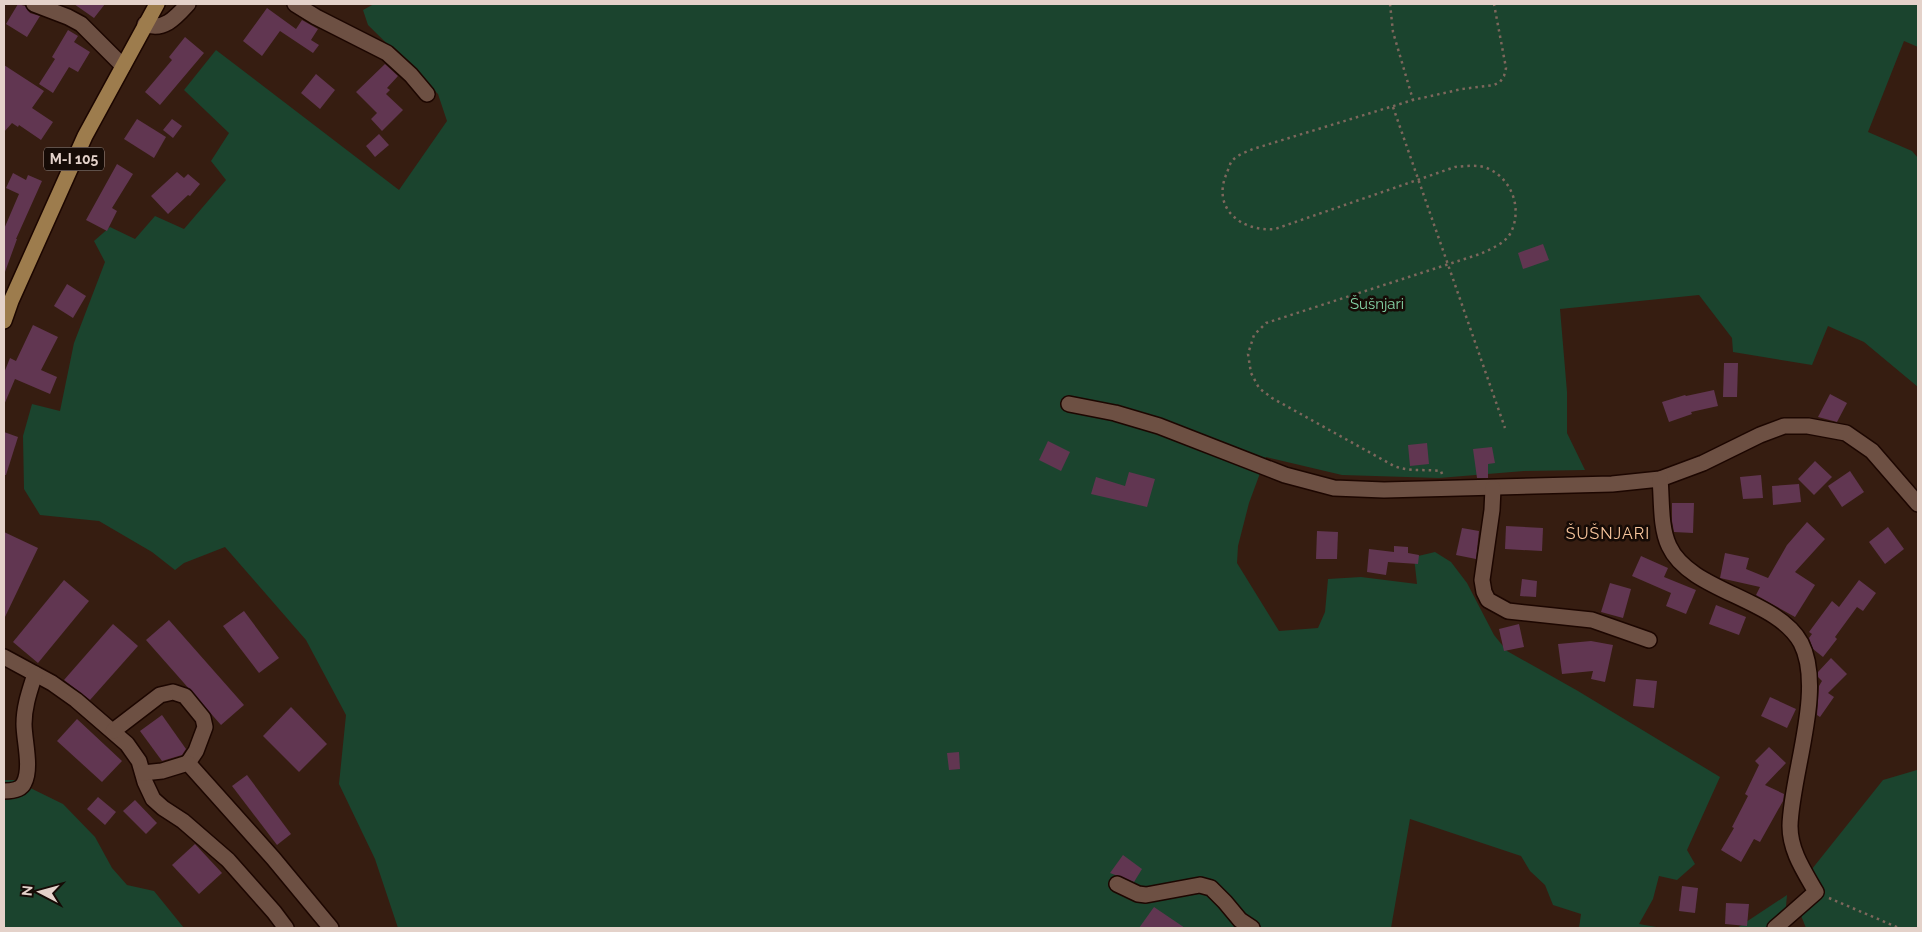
<svg xmlns="http://www.w3.org/2000/svg" width="1922" height="932" font-family="Raleway,sans-serif">
<rect width="100%" height="100%" fill="#361d11"/>
<g fill="#1b442e">
<polygon points="374,4 1918,4 1918,47 1904,41 1868,132 1912,151 1918,158 1918,387 1864,342 1828,326 1812,365 1733,352 1732,338 1699,295 1560,309 1567,392 1567,433 1585,470 1524,471 1439,478 1342,475 1266,457 1249,503 1238,546 1237,563 1279,631 1318,628 1325,612 1328,579 1361,577 1417,584 1414,557 1435,552 1451,562 1467,583 1494,635 1507,651 1578,691 1720,777 1687,850 1695,864 1677,880 1659,876 1653,899 1639,924 1662,928 1579,928 1581,914 1553,905 1545,885 1530,871 1521,856 1410,819 1391,928 398,928 375,859 339,784 346,715 306,640 225,547 184,563 175,570 152,552 99,521 40,515 24,489 23,436 32,404 60,411 74,343 105,262 94,241 110,227 135,239 155,216 184,229 226,180 211,161 229,133 184,90 216,50 399,190 447,121 438,94 368,25 363,10"/>
<polygon points="1917,770 1918,928 1806,928 1800,913 1810,883 1812,869 1883,780"/>
<polygon points="4,780 14,780 63,804 95,837 112,868 127,885 154,891 184,928 4,928"/>
<polygon points="1787,895 1785,917 1775,928 1737,928"/>
</g>
<g fill="#613651">
<polygon points="18,4 25,6 30,13 40,16 27,37 6,24"/>
<polygon points="74,4 105,4 94,18"/>
<polygon points="267,8 296,29 302,20 318,29 311,40 319,45 313,53 280,31 262,56 243,41"/>
<polygon points="68,30 78,36 74,42 90,52 78,72 69,67 53,93 39,84 55,59 52,57"/>
<polygon points="185,37 204,53 160,105 145,92 172,60 169,57"/>
<polygon points="385,64 398,76 387,88 390,90 386,94 403,110 382,131 371,119 377,113 356,92"/>
<polygon points="4,65 44,91 32,108 53,122 41,140 19,125 18,127 12,123 4,132"/>
<polygon points="316,74 335,90 320,109 301,93"/>
<polygon points="137,119 166,137 154,158 124,139"/>
<polygon points="172,119 182,126 173,138 163,130"/>
<polygon points="379,134 389,145 375,157 366,146"/>
<polygon points="117,164 133,174 112,208 117,211 107,231 86,220"/>
<polygon points="177,172 184,178 188,174 200,184 190,196 188,195 168,214 151,196"/>
<polygon points="13,173 26,180 28,175 42,181 16,239 17,239 5,272 4,229 19,194 6,188"/>
<polygon points="1543,244 1549,260 1523,269 1518,253"/>
<polygon points="67,284 86,296 73,318 54,306"/>
<polygon points="33,325 58,337 41,370 57,377 50,394 15,379 4,405 4,373 10,358 16,361"/>
<polygon points="1724,363 1738,363 1737,397 1723,397"/>
<polygon points="1714,390 1718,406 1691,412 1692,414 1669,422 1662,402 1685,395 1686,396"/>
<polygon points="1830,394 1847,403 1837,422 1818,417"/>
<polygon points="4,432 18,437 6,475 4,475"/>
<polygon points="1048,441 1070,452 1061,471 1039,460"/>
<polygon points="1427,443 1429,464 1410,466 1408,445"/>
<polygon points="1492,447 1495,463 1488,464 1488,478 1477,478 1473,449"/>
<polygon points="1815,461 1832,477 1814,495 1798,479"/>
<polygon points="1850,471 1864,492 1842,507 1828,486"/>
<polygon points="1129,472 1155,479 1147,507 1091,494 1096,477 1125,486"/>
<polygon points="1761,475 1763,498 1743,499 1740,477"/>
<polygon points="1799,484 1801,502 1773,505 1772,486"/>
<polygon points="1672,503 1694,503 1693,533 1674,532 1672,521"/>
<polygon points="1807,522 1825,539 1795,572 1815,585 1795,617 1756,595 1760,587 1720,578 1725,553 1749,558 1746,569 1768,578 1787,545"/>
<polygon points="1506,526 1543,528 1542,551 1505,549"/>
<polygon points="1888,527 1904,549 1885,564 1869,542"/>
<polygon points="1462,528 1479,531 1476,559 1456,555"/>
<polygon points="1317,531 1338,532 1337,559 1316,559"/>
<polygon points="4,532 38,548 4,619"/>
<polygon points="1394,546 1408,547 1408,553 1419,555 1418,564 1388,562 1386,575 1367,572 1369,549 1394,552"/>
<polygon points="1641,556 1668,568 1664,577 1696,590 1686,614 1666,606 1671,593 1632,576"/>
<polygon points="1522,579 1537,581 1536,597 1520,596"/>
<polygon points="64,580 89,601 38,663 13,642"/>
<polygon points="1859,580 1876,593 1863,611 1857,607 1835,637 1837,639 1823,657 1813,649 1809,638 1812,634 1809,632 1832,601 1839,607"/>
<polygon points="1610,583 1631,589 1623,618 1601,612"/>
<polygon points="1716,605 1746,617 1739,635 1709,624"/>
<polygon points="244,611 279,658 259,673 223,626"/>
<polygon points="169,620 244,705 221,725 146,640"/>
<polygon points="113,624 138,646 90,700 64,680"/>
<polygon points="1519,624 1524,647 1504,651 1499,629"/>
<polygon points="1591,641 1613,645 1605,682 1591,679 1593,671 1562,674 1558,644"/>
<polygon points="1831,658 1847,674 1828,693 1834,697 1820,717 1817,715 1819,686 1822,681 1818,677 1818,672"/>
<polygon points="1636,679 1657,681 1654,708 1633,706"/>
<polygon points="1770,697 1796,709 1787,728 1761,716"/>
<polygon points="291,707 327,744 299,772 263,736"/>
<polygon points="162,715 186,749 182,755 162,761 140,731"/>
<polygon points="77,719 122,761 102,782 57,741"/>
<polygon points="1769,747 1786,763 1765,785 1784,794 1783,801 1760,842 1754,839 1741,862 1721,850 1734,828 1732,827 1748,796 1745,794 1759,765 1755,761"/>
<polygon points="959,752 960,769 949,770 947,753"/>
<polygon points="247,775 291,834 277,845 232,786"/>
<polygon points="98,797 116,812 105,825 87,809"/>
<polygon points="135,800 157,823 146,834 123,811"/>
<polygon points="195,844 222,873 199,894 172,865"/>
<polygon points="1123,855 1142,869 1134,882 1110,873"/>
<polygon points="1682,886 1698,888 1695,913 1679,911"/>
<polygon points="1726,903 1749,904 1747,926 1725,924"/>
<polygon points="1154,907 1185,928 1139,928"/>
</g>
<g fill="none" stroke-linecap="round" stroke-linejoin="round">
<g stroke="#1c0600" stroke-width="18">
<g id="minor">
<polyline points="34,4 68,17 81,24 123,66"/>
<polyline points="295,4 316,17 387,53 411,75 427,94"/>
<path d="M145 24C164 32 177 16 188 4"/>
<polyline points="1069,404 1115,413 1159,426 1285,475 1334,488 1384,490 1612,484 1660,479 1703,463 1760,435 1784,426 1808,426 1846,433 1872,451 1918,504"/>
<path d="M1660 479C1662 500 1660 527 1669 546 1690 592 1777 598 1801 643 1825 689 1791 775 1790 826 1790 851 1804 871 1816 892L1775 928"/>
<polyline points="1493,488 1492,510 1482,580 1484,592 1488,600 1508,611 1592,620 1649,640"/>
<polyline points="4,657 52,683 76,700 127,744 139,761 145,782 153,799 163,808 183,821 228,860 274,912 286,928"/>
<polyline points="113,731 160,695 173,692 185,696 203,718 205,727 196,751 188,763"/>
<polyline points="143,773 162,771 188,763 273,858 331,928"/>
<path d="M4 791C11 791 21 790 24 783 32 768 24 740 24 724 24 706 30 690 35 674"/>
<polyline points="1117,884 1138,894 1146,895 1200,885 1211,888 1225,902 1240,920 1252,928"/>
</g>
</g>
<g stroke="#1c0600" stroke-width="18">
<polyline id="major" points="4,321 11,301 85,136 157,4"/>
</g>
<g stroke="#7d675c" stroke-width="2.5" stroke-dasharray="2.5 4" stroke-linecap="butt">
<polyline points="1390,4 1393,32 1413,100"/>
<polyline points="1393,107 1505,428"/>
<path d="M1442 474 1441 471C1425 469 1409 472 1394 466L1272 398 1259 388 1251 373 1248 354 1254 335 1266 323 1480 254C1491 249 1506 243 1511 232 1522 210 1513 180 1489 169 1479 164 1466 166 1455 167L1275 229C1243 232 1212 210 1226 175 1228 171 1229 165 1232 161 1237 155 1246 152 1253 149L1413 100 1462 89 1494 85 1500 82 1504 76 1506 68 1494 4"/>
<polyline points="1829,898 1899,928"/>
</g>
<use href="#minor" stroke="#6d5043" stroke-width="15"/>
<use href="#major" stroke="#9d7c4d" stroke-width="15"/>
</g>
<g text-anchor="middle" dominant-baseline="central" stroke-width="5" stroke-linejoin="round" paint-order="stroke">
<rect fill="#160b06" stroke="#a6968f" stroke-width="1" x="44" y="147.5" width="60" height="23" rx="4"/>
<g font-size="14" font-weight="bold" fill="#e4d2ca">
<text x="74" y="159">M-I 105</text>
</g>
<g font-size="15" fill="#85d4a7" stroke="#160b06">
<text x="1377" y="304">Šušnjari</text>
</g>
<g font-size="16" letter-spacing="1" fill="#fac79e" stroke="#160b06">
<text x="1608" y="533">ŠUŠNJARI</text>
</g>
</g>
<rect width="1922" height="932" fill="none" stroke="#e4d2ca" stroke-width="10"/>
<g transform="translate(40 892) rotate(276)" stroke="#160b06" stroke-width="4" paint-order="stroke">
<path d="M0-4L9 19L0 12L-9 19Z" fill="#e4d2ca"/>
<text y="-8" font-size="14" font-weight="bold" text-anchor="middle" fill="#e4d2ca">N</text>
</g>
</svg>
